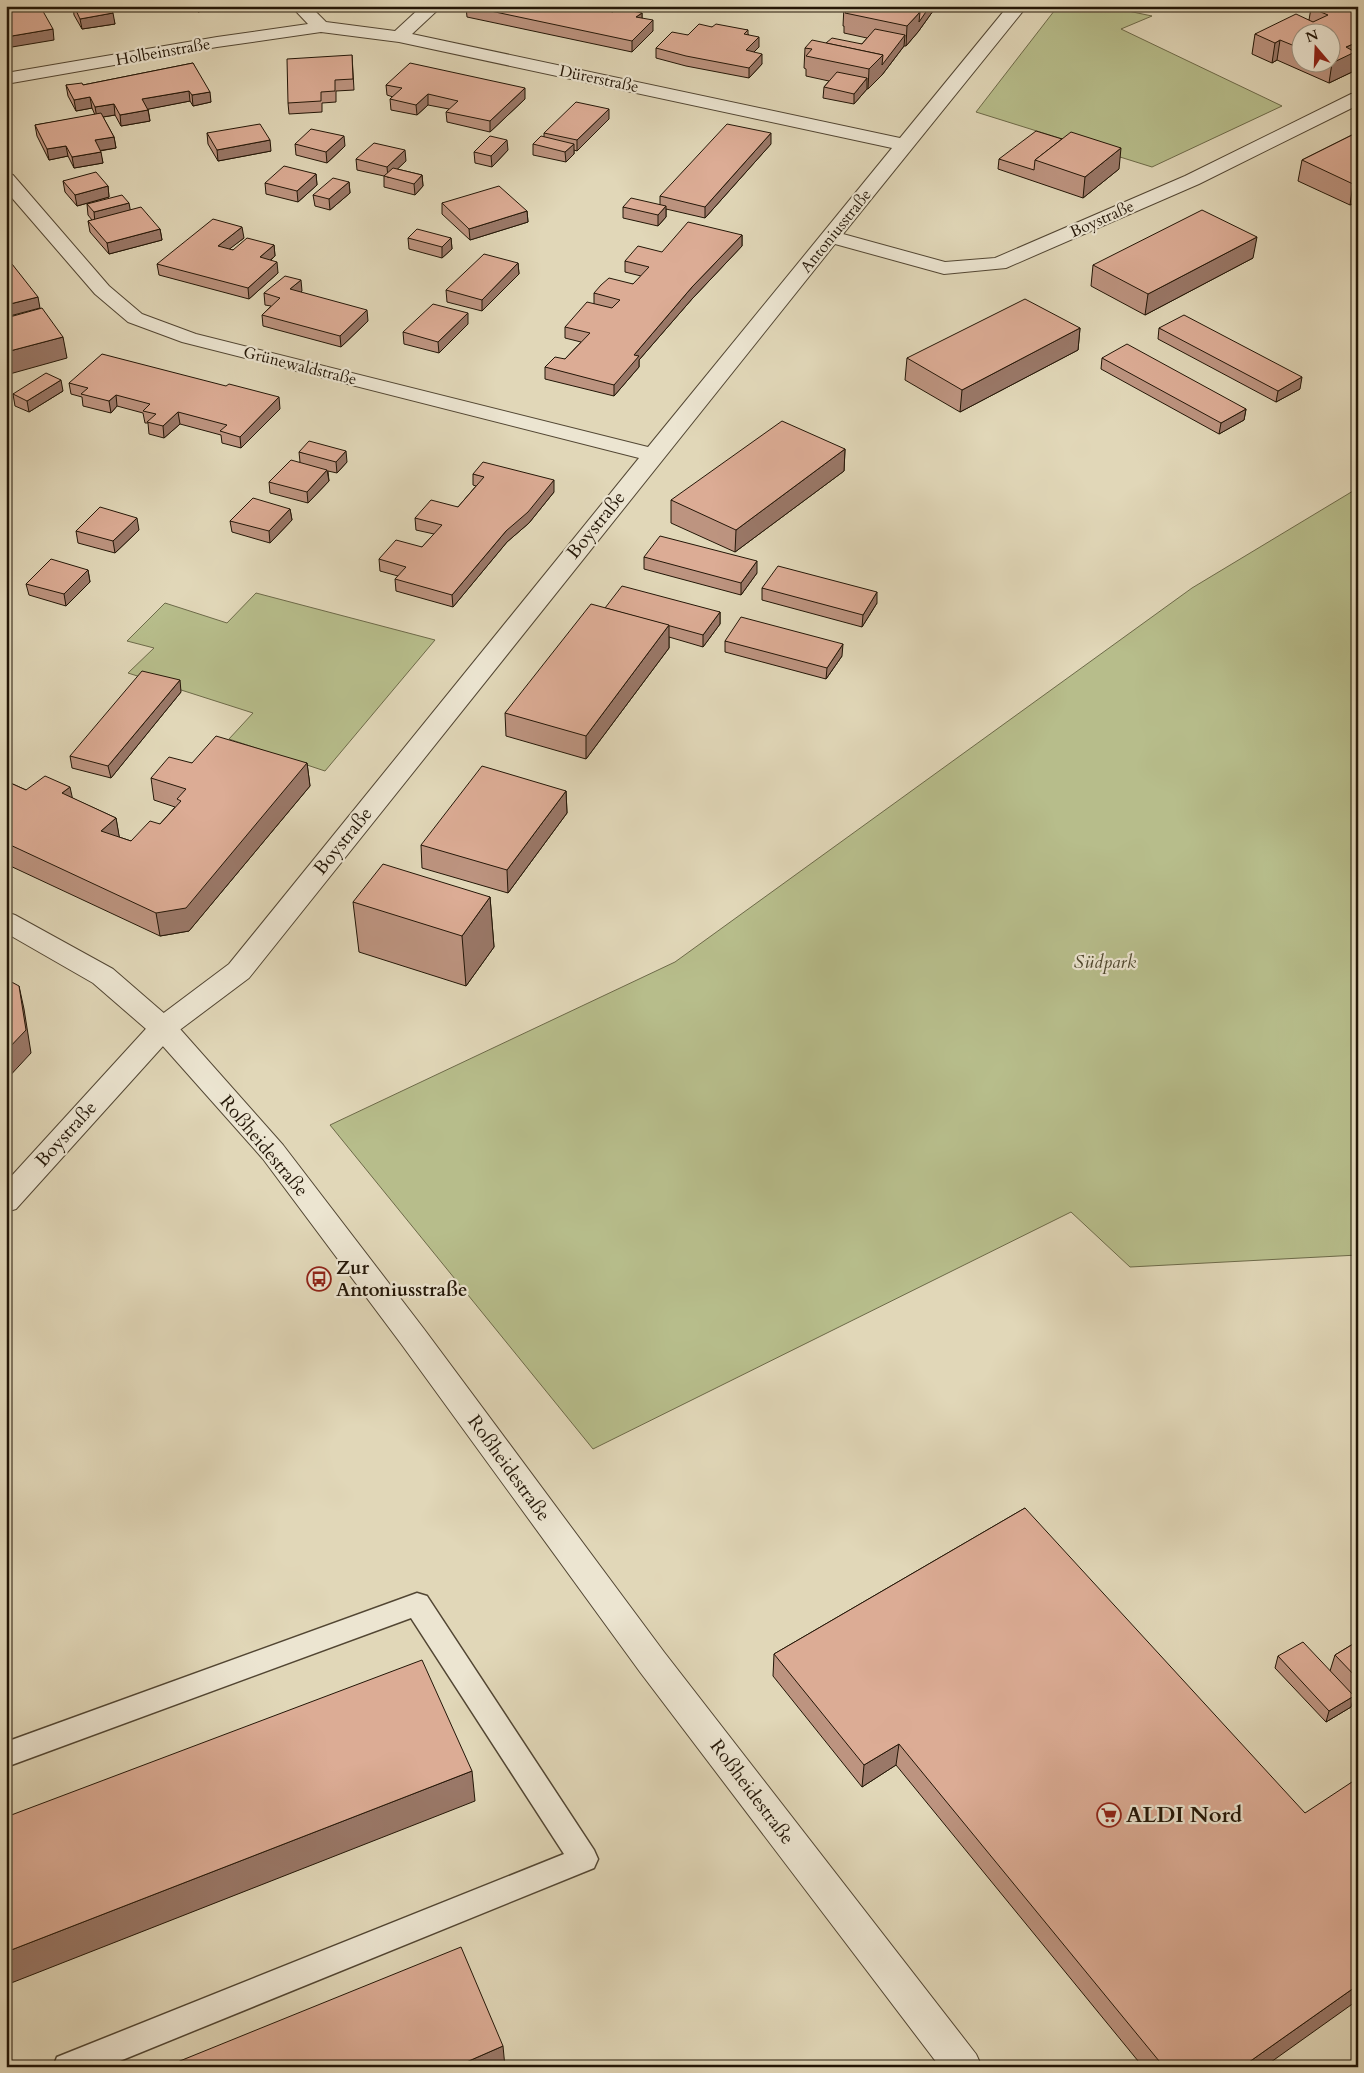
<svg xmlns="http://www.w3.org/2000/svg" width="1364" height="2073" font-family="Cardo,serif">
<rect width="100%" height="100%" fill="#e1d7b8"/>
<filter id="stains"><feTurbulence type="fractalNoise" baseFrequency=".004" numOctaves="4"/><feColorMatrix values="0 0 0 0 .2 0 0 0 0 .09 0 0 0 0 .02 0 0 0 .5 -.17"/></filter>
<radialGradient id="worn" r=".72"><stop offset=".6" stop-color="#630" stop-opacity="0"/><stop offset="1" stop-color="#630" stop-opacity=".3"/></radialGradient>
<g fill="#b7bd8b" stroke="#6d6a49">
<polygon points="1058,6 1104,6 1152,16 1121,29 1282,106 1152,167 976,112"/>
<polygon points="1358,488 1358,1255 1130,1267 1071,1212 593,1449 330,1125 675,962 1192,588"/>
<polygon points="256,593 435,640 325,771 229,739 253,713 128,673 154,648 127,641 165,603 227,623"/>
</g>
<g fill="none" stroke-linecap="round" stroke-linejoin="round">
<g stroke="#524633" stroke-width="3">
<polygon id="service" points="417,1593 427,1596 594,1850 598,1859 594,1868 105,2067 53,2067 57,2057 564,1854 411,1618 6,1767 6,1742"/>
</g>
<g stroke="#524633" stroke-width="2">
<polygon id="minor" points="291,6 310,6 326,22 395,31 422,6 442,6 412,34 900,138 1008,6 1027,6 843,234 945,262 995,258 1185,176 1351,94 1358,93 1358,105 1199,184 1006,268 944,274 835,244 249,978 173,1035 16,1209 6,1212 6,1182 153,1021 229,964 639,458 182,342 128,322 95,294 6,191 6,173 13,175 109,286 142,314 196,334 648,447 892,148 399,42 321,32 217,47 6,84 6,73 217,37 308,24"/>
</g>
<g stroke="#524633" stroke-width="2">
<polygon id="tertiary" points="6,912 15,915 113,969 173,1021 283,1145 424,1329 664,1652 976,2054 982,2067 940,2067 640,1672 402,1345 263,1159 153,1035 93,983 6,933"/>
</g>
<use href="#service" fill="#ece5d1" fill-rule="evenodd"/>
<use href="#minor" fill="#ece5d1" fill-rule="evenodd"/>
<use href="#tertiary" fill="#ece5d1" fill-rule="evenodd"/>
</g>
<g fill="#bd9480" stroke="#231607" fill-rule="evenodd">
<polygon points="73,6 110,6 115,24 82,29 74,15"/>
<polygon points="193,6 221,6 198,12"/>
<polygon points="844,6 934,6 933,11 918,32 906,46 904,46 882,75 868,89 867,89 854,104 823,98 824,87 829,81 806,76 806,69 804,68 805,48 862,44 867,38 844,33 844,26 843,26"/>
<path d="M1358 6V60L1353 63 1352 72 1329 83 1277 60 1272 63 1252 54 1255 34 1309 20 1311 8ZM1302 32 1332 62H1302Z"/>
<polygon points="466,7 592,8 613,12 642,13 642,18 653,31 632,52 467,17"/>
<polygon points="712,27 748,30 748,34 759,47 754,52 762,64 749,78 686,66 656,58 656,48 688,35"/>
<polygon points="352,55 354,90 336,91 336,102 322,103 322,112 289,114 288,103"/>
<polygon points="193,63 211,102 193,106 190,101 148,109 150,121 121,126 115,115 103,117 114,137 116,148 100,151 103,163 74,168 68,156 49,160 37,136 35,125 95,115 92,108 76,111 68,96 66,85 83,85"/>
<polygon points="386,85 525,99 490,132 447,122 446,112 449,109 428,105 417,115 391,110 390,99 393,97 387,95"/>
<polygon points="609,119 577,151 574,150 574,154 566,162 533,155 533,144 544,137 544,133"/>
<polygon points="1358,132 1358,201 1350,205 1298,181 1302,160"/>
<polygon points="207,133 271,151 218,161 208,144"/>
<polygon points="1062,139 1119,169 1083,198 998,169 999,159"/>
<polygon points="295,144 345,146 327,163 296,155"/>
<polygon points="771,144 705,218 666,209 666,217 658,226 623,218 623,207 660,205 660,196"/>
<polygon points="508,150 492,167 475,163 474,152"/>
<polygon points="356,159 406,161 397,169 422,175 423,186 415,195 384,187 384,176 357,170"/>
<polygon points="316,174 317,185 298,202 266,194 265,183"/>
<polygon points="63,181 108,186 109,197 77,206 65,192"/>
<polygon points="349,182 350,193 330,210 315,206 313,195"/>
<polygon points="442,203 527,211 528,222 470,240 442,214"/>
<polygon points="87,204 130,210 160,229 162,240 109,254 90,232 88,221 92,220 88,215"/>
<polygon points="742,235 742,246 692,299 639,360 639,367 614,396 545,379 545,367 565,359 581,342 565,338 565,327 594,304 594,293 633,284 641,276 625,272 625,261"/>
<polygon points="244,238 229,249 233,250 274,245 275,256 271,260 278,273 249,299 159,275 157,264"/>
<polygon points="408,238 451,238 452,249 442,258 409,249"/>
<polygon points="1253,258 1145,315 1091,286 1093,265"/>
<polygon points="518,263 519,274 482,311 447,302 446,290"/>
<polygon points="302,291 300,292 368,321 341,347 263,326 262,315 271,306 265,305 264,293"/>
<polygon points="468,324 439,353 404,344 403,332"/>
<polygon points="1080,328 1078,350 960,412 905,380 907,358"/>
<polygon points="1159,328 1300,389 1276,402 1158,339"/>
<polygon points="1102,358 1246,409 1244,420 1219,434 1101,369"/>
<polygon points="69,383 280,409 241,448 222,443 221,435 180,424 164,438 149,434 148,423 145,423 143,413 117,406 111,413 83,406 82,397 71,394"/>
<polygon points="63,391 29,412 15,406 13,394"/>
<polygon points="845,449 844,471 735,552 671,523 671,500"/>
<polygon points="299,452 347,462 337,473 328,471 329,481 308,503 270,493 269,482 300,462"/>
<polygon points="473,474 554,492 529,523 507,542 453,607 396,591 395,579 398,576 380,571 379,559 422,547 434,534 416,530 415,518 458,507 476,486 473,485"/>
<polygon points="290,509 292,520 270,543 232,532 230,521"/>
<polygon points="139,530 115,553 78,543 76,531"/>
<polygon points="644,557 757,573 741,595 644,569"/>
<polygon points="88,570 90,582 66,606 29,595 26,584"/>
<polygon points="762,588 877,603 862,627 762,600"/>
<polygon points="605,608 720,612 720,624 703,647 669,637 669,648 586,759 506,736 505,713"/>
<polygon points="725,641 842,656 826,679 725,652"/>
<polygon points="181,692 111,778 72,768 70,756"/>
<polygon points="192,763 307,763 310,786 189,931 160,936 6,864 6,781 26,790 72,798 116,818 119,837 131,841 160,824 175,807 154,800 151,778"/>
<polygon points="566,791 567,813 508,893 422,868 421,845"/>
<polygon points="490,897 494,947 466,986 359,952 353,902"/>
<polygon points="1025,1508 1264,2067 1143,2067 896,1765 862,1787 773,1676 774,1654"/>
<polygon points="1358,1641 1358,1708 1352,1702 1351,1707 1326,1722 1275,1668 1278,1656 1330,1671 1335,1655"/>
</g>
<g fill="#9a7868" stroke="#231607">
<polygon points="197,6 221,6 198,12"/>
<polygon points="930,6 934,6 933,11 918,32 906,46 907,26 920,12"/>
<polygon points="113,13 115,24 82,29 80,19"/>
<polygon points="642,13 642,23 636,17"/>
<polygon points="653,20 653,31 632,52 632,41"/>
<polygon points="53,29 54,40 6,48 6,37"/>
<polygon points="905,35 904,46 882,75 868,89 869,69 883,55"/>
<polygon points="759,37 759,47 745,61 746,50"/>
<polygon points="1280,40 1277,60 1272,63 1275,43"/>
<polygon points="1358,42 1358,60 1353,63 1352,72 1329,83 1332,63 1346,47"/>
<polygon points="762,54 762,64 749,78 749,68"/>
<polygon points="867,78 867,89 854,104 854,94"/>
<polygon points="525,88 525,99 490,132 490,121"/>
<polygon points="189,91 190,101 144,110 142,99"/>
<polygon points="210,92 211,102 193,106 192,95"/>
<polygon points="428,94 428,105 417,115 416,105"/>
<polygon points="90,97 92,108 76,111 74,100"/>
<polygon points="114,104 115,115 97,118 95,107"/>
<polygon points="609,109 609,119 577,151 577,140"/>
<polygon points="148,110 150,121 121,126 120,115"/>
<polygon points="771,133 771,144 705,218 705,207"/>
<polygon points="344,136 345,146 327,163 326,152"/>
<polygon points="114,137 116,148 97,151 95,140"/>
<polygon points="270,140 271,151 218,161 217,150"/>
<polygon points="507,140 508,150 492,167 491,156"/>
<polygon points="574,144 574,154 566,162 565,152"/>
<polygon points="66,146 68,156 49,160 47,149"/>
<polygon points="1121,148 1119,169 1083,198 1085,177"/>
<polygon points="405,150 406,161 388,178 387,167"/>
<polygon points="101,152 103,163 74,168 72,157"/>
<polygon points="316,174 317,185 298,202 297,191"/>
<polygon points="422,175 423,186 415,195 414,184"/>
<polygon points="349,182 350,193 330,210 329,199"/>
<polygon points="1358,182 1358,201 1350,205 1353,184"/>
<polygon points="108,186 109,197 77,206 75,195"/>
<polygon points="129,203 131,214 95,223 94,212"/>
<polygon points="666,206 666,217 658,226 658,215"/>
<polygon points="527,211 528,222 470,240 469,229"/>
<polygon points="242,227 244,238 219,257 218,246"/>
<polygon points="160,229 162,240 109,254 107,243"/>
<polygon points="742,235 742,246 692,299 639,360 639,367 614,396 614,385 634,355 692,287"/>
<polygon points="1257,237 1253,258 1145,315 1148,294"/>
<polygon points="451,238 452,249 442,258 442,247"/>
<polygon points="274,245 275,256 261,268 260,257"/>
<polygon points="277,262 278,273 249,299 248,288"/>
<polygon points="518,263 519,274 482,311 482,300"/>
<polygon points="301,280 302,291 291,301 290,289"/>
<polygon points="38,297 40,308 6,317 6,305"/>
<polygon points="367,310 368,321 341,347 340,336"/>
<polygon points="468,313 468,324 439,353 438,342"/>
<polygon points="1080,328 1078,350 960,412 962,390"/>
<polygon points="63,337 67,358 6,375 6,352"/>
<polygon points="1302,377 1300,389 1276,402 1278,391"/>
<polygon points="61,380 63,391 29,412 27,401"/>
<polygon points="116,395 117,406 111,413 109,401"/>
<polygon points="279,397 280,409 241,448 240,437"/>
<polygon points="1246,409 1244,420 1219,434 1221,423"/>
<polygon points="178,412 180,424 164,438 163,426"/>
<polygon points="845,449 844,471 735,552 736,530"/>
<polygon points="346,451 347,462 337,473 336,462"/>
<polygon points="327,470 329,481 308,503 307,492"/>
<polygon points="554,480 554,492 529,523 507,542 453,607 452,595 506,531"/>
<polygon points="290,509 292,520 270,543 269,531"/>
<polygon points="137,518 139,530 115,553 113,541"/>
<polygon points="757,561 757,573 741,595 741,583"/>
<polygon points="88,570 90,582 66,606 64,594"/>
<polygon points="877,592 877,603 862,627 863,615"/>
<polygon points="720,612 720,624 703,647 703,635"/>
<polygon points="669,625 669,648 586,759 586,736"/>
<polygon points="843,644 842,656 826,679 827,668"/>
<polygon points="180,680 181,692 111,778 108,766"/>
<polygon points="307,763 310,786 189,931 160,936 156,913"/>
<polygon points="70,787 75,810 62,793"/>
<polygon points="566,791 567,813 508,893 507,870"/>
<polygon points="116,818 120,841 101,831"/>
<polygon points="490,897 494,947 466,986 462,936"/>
<polygon points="19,986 24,1009 31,1053 6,1080 6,1051"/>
<polygon points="1354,1696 1351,1707 1326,1722 1329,1711"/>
<polygon points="899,1744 896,1765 862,1787 864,1765"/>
<polygon points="472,1771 475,1801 6,1985 6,1952"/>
<polygon points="1358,1985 1358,2000 1264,2067 1242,2067"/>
<polygon points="503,2046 505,2067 455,2067"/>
</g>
<g fill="#dcac95" stroke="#231607">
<polygon points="6,6 40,6 53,29 6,37"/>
<polygon points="74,6 110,6 113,13 80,19"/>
<polygon points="467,6 584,6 613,12 617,8 642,13 636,17 653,20 632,41"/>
<polygon points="847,6 890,6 920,12 907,26 845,13 851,7"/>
<polygon points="890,6 930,6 919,22 920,12"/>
<polygon points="1314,6 1358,6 1358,42 1346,47 1355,52 1332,63 1332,32 1302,32 1302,49 1280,40 1275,43 1255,34 1296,14 1313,22 1328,15 1311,8"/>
<polygon points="699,24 712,27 716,24 748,30 744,34 759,37 746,50 762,54 749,68 686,56 656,48 672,32 688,35"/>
<polygon points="875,29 905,35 882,65 883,55 826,43 832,38 862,44"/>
<polygon points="812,40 883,55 869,69 806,56 812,49 805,48"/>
<polygon points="352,55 353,79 335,80 335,91 321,92 321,101 288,103 287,59"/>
<polygon points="193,63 210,92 192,95 189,91 142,99 148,110 120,115 114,104 95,107 90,97 74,100 66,85 82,83 83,85"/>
<polygon points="410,63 525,88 490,121 446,112 458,101 428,94 416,105 390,99 402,88 386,85"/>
<polygon points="837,72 867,78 854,94 824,87"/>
<polygon points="576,102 609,109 577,140 544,133"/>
<polygon points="101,113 114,137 95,140 101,152 72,157 66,146 47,149 35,125"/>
<polygon points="260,124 270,140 217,150 207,133"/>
<polygon points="727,124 771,133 705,207 660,196"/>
<polygon points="311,129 344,136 326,152 295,144"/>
<polygon points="1036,131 1062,139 1035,160 1034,170 999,159"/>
<polygon points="1071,132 1121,148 1085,177 1035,160"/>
<polygon points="1358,132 1358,182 1353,184 1302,160"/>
<polygon points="490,136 507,140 491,156 474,152"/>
<polygon points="541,136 574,144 565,152 533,144"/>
<polygon points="374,143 405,150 387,167 356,159"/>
<polygon points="284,166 316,174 297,191 265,183"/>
<polygon points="393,168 422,175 414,184 384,176"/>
<polygon points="96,172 108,186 75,195 63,181"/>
<polygon points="333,178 349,182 329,199 313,195"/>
<polygon points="499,186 527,211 469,229 442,203"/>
<polygon points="122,195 129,203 94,212 87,204"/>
<polygon points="631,198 666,206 658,215 623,207"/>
<polygon points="141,207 160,229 107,243 88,221"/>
<polygon points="1202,210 1257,237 1148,294 1093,265"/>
<polygon points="213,219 242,227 218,246 233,250 247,238 274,245 260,257 277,262 248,288 157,264"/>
<polygon points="688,222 742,235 692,287 634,355 639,356 614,385 545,367 555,357 565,359 590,333 565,327 587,302 612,308 620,300 594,293 601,285 609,278 633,284 649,267 625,261 638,246 662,252"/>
<polygon points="417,229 451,238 442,247 408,238"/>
<polygon points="484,254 518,263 482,300 446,290"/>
<polygon points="12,264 38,297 6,305 6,266"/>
<polygon points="285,276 301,280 290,289 367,310 340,336 262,315 280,298 264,293"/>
<polygon points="1025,299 1080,328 962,390 907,358"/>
<polygon points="433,304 468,313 438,342 403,332"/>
<polygon points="42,308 63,337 6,352 6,318"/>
<polygon points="1184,315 1302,377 1278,391 1159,328"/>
<polygon points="1127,344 1246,409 1221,423 1102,358"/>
<polygon points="102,354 226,386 229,384 279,397 240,437 220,431 227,425 178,412 163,426 147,422 156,414 143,411 150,404 116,395 109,401 81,394 88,388 69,383"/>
<polygon points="46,373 61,380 27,401 13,394"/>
<polygon points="782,421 845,449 736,530 671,500"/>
<polygon points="309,441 346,451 336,462 299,452"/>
<polygon points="291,460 327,470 307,492 269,482"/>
<polygon points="483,462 554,480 528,512 506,531 452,595 395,579 406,567 379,559 396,540 422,547 442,525 415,518 431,500 458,507 484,477 473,474"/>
<polygon points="253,498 290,509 269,531 230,521"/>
<polygon points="100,507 137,518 113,541 76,531"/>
<polygon points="660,536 757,561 741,583 644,557"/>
<polygon points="51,559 88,570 64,594 26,584"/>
<polygon points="778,566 877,592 863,615 762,588"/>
<polygon points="622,586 720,612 703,635 605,608"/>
<polygon points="591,604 669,625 586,736 505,713"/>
<polygon points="741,617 843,644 827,668 725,641"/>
<polygon points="142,671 180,680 108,766 70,756"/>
<polygon points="216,736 307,763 186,908 156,913 6,843 6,781 26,790 45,776 70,787 62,793 116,818 101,831 131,841 150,821 160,824 181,801 177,799 186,789 151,778 169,757 192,763"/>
<polygon points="482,766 566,791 507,870 421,845"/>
<polygon points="383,864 490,897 462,936 353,902"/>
<polygon points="6,979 19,986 26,1030 6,1051"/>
<polygon points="1025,1508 1305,1813 1358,1778 1358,1985 1242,2067 1164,2067 899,1744 864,1765 774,1654"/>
<polygon points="1358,1641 1358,1679 1335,1655"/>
<polygon points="1303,1642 1354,1696 1329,1711 1278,1656"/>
<polygon points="422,1660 472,1771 6,1952 6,1817"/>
<polygon points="461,1947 503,2046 455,2067 165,2067"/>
</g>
<defs>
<g id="bus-ring" transform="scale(1.25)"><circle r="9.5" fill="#ece5d1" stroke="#8f2418" stroke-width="1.5"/><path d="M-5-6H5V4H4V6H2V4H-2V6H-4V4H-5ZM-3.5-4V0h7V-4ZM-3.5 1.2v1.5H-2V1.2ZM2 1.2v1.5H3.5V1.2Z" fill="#8f2418"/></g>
<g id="supermarket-ring" transform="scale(1.25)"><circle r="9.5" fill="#ece5d1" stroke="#8f2418" stroke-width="1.5"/><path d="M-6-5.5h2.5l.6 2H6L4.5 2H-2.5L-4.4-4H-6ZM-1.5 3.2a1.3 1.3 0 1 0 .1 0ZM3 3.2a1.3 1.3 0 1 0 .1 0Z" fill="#8f2418"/></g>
</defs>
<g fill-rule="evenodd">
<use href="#bus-ring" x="319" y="1279"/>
<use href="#supermarket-ring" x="1109" y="1815"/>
</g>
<g text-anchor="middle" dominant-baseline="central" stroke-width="4.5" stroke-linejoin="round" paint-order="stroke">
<g font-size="16" fill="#231607" stroke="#ece5d1">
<text transform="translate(163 52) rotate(-10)">Holbeinstraße</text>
<text transform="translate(599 79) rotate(12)">Dürerstraße</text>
<text transform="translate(1102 219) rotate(-24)">Boystraße</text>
<text transform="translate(836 231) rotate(-51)">Antoniusstraße</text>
<text transform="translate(300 366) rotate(14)">Grünewaldstraße</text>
</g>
<g font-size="19" fill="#231607" stroke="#ece5d1">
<text transform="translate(596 525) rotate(-51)">Boystraße</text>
<text transform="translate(343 841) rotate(-51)">Boystraße</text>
<text transform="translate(66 1134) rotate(-48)">Boystraße</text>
<text transform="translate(264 1146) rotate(50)">Roßheidestraße</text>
<text transform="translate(509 1468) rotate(54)">Roßheidestraße</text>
<text transform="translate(752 1792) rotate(53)">Roßheidestraße</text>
</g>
<g font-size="19" font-style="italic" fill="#4f482f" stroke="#ece5d1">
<text x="1105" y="962">Südpark</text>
</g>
<g font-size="19" font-weight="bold" fill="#231607" stroke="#ece5d1" text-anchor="start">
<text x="336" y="1268">Zur<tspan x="336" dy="22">Antoniusstraße</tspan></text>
</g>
<g font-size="22" font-weight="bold" fill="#231607" stroke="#ece5d1" text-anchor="start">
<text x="1126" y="1815">ALDI Nord</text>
</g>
</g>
<rect width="1364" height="2073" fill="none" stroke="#e1d7b8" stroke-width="25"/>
<rect x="8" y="8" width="1349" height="2058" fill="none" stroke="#231607" stroke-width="2.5"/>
<rect x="12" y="12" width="1339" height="2048" fill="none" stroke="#231607"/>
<g transform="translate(1316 48) rotate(341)"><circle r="24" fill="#ece5d1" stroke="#9c9280"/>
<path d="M0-4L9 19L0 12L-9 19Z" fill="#8f2418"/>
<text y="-8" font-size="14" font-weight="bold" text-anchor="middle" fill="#231607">N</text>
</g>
<rect width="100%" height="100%" filter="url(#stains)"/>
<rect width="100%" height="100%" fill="url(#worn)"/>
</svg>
